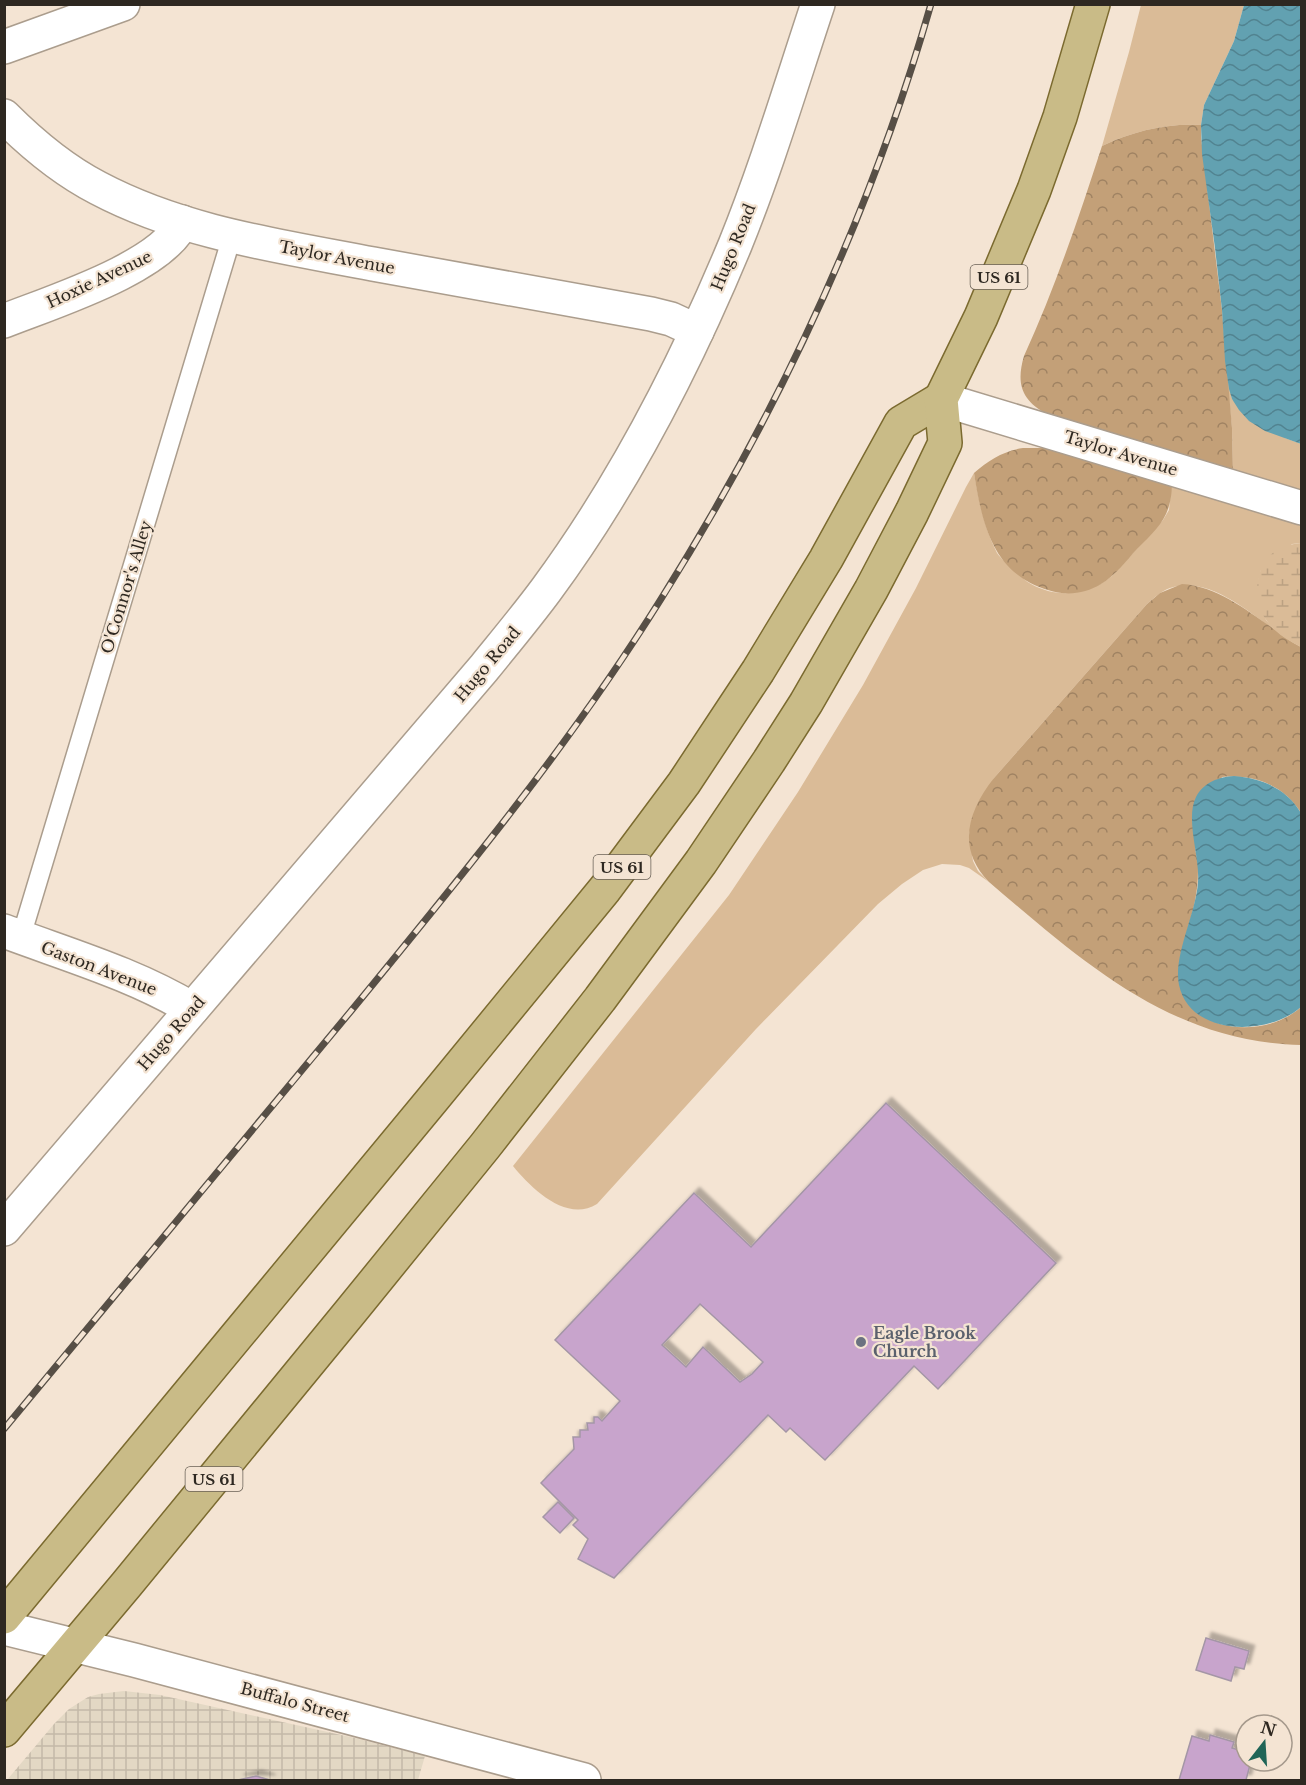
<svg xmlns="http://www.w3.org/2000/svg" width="1306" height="1785" font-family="'Libre Baskerville',serif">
<defs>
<pattern id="industrial-grid" width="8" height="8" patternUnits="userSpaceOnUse" patternTransform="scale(1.5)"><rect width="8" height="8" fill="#e3d8c4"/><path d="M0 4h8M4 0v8" fill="none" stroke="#c3b9a8"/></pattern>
<pattern id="forest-crowns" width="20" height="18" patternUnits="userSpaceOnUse" patternTransform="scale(1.5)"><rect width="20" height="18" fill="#c3a078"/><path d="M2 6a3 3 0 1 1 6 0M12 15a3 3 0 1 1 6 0" fill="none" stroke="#9f8262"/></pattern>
<pattern id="wetland-marsh" width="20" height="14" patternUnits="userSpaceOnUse" patternTransform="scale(1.5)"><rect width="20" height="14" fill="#dabb97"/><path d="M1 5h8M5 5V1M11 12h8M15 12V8" fill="none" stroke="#bba182"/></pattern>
<pattern id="water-waves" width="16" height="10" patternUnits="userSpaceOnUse" patternTransform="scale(1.5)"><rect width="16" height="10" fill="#62a1b1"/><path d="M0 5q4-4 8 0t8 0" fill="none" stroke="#518390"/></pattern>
<filter id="shadow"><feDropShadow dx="5.5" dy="-5.5" stdDeviation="1.5" flood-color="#0004"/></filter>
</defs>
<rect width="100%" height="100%" fill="#f4e4d3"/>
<polygon fill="url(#industrial-grid)" points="124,1691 160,1695 355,1738 425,1756 418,1780 7,1780 54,1724 69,1709 88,1697 99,1694"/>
<g fill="#dabb97">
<path d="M1141 5H1244L1234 41 1204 105 1201 125C1167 123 1133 131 1102 146L1129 52Z"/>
<polygon points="1225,361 1232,399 1285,438 1301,444 1301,494 1233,473 1232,428"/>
<path d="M974 473C979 501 984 528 997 553 1001 559 1008 564 1013 569 1019 574 1024 580 1031 584 1058 599 1088 595 1112 576L1163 520 1169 510 1172 482 1301 521V543L1292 544 1261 570 1258 582V595L1266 620 1276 631C1247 611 1208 575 1170 588 1161 591 1154 598 1147 604L994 778 969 833 973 861 978 871 989 882 969 868 960 865 942 864 923 870 902 884 878 904 756 1029 597 1204C566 1223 531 1188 513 1166L729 895 798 792 863 685 916 588 966 487Z"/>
</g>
<g fill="url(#forest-crowns)">
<path d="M1201 125V137L1222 310 1232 428 1233 473 1047 414C1021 400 1016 383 1024 356 1055 288 1079 217 1102 146 1133 131 1167 123 1201 125Z"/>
<path d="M1023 448H1050L1172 482C1172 516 1159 527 1137 549 1126 561 1115 576 1101 584 1085 594 1066 596 1048 590 993 574 982 524 974 473 989 460 1003 451 1023 448Z"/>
<path d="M1182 584C1217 586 1246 610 1274 629 1283 636 1291 642 1301 647V813C1284 785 1254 774 1222 777 1215 794 1208 811 1202 828 1200 833 1196 840 1195 845 1195 851 1197 857 1198 863 1198 874 1198 884 1196 895 1191 932 1161 982 1196 1011 1205 1019 1217 1024 1229 1026 1255 1030 1282 1024 1301 1007V1045C1171 1042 1083 962 989 882 956 848 968 811 994 778L1147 604 1160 593Z"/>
</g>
<path fill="url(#wetland-marsh)" d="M1301 543H1302L1301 647C1289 641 1275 633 1267 621 1252 602 1254 567 1274 552 1282 546 1292 544 1301 543Z"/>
<g fill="url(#water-waves)">
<polygon points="1244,5 1301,5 1301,444 1265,431 1249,421 1239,410 1232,399 1229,389 1225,361 1222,310 1215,248 1202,154 1201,125 1204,105 1234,41"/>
<path d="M1234 776C1262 778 1287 789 1301 813V1007C1269 1036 1190 1037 1179 985 1173 955 1196 914 1198 882 1200 857 1185 819 1196 797 1204 782 1219 777 1234 776Z"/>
</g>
<g fill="#c8a4cc" stroke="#a496a6" stroke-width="1.5" fill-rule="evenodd" filter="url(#shadow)">
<path d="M886 1103 1056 1263 938 1389 914 1366 825 1460 790 1428 786 1432 768 1415 614 1578 578 1559 588 1539 573 1525 578 1520 541 1483 574 1449 573 1437H580V1430H588L587 1423H594V1417H598L602 1421 620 1401 555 1340 694 1193 751 1247ZM700 1304 763 1362 752 1374 740 1382 703 1347 686 1367 662 1345Z"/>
<polygon points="558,1502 574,1518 560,1533 543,1517"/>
<polygon points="1206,1638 1249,1651 1244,1669 1235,1667 1231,1681 1196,1670"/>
<polygon points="1210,1735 1234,1742 1232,1748 1246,1752 1246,1761 1251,1761 1246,1780 1179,1780 1192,1736 1209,1741"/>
<polygon points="256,1776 270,1780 238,1780"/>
</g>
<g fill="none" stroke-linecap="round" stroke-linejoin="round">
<g stroke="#ab9d8d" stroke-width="21">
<polyline id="lane" points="21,937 232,236"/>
</g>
<g stroke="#ab9d8d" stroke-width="36">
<g id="street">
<polyline points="4,47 123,4"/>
<path d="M4 116C32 144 63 170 98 188 183 233 280 246 373 264 465 281 558 297 651 314L671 319 697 331"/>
<path d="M4 321C49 303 164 267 182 222"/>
<polyline points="941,399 1302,508"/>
<path d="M4 931C68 955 134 974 192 1009"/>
</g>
</g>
<g stroke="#ab9d8d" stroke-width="36">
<g id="secondary">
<path d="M4 1229 484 668C505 642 526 617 546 590 622 487 686 363 735 245 767 166 791 85 818 4"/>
<polyline points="4,1628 134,1660 584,1780"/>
</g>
</g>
<g stroke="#7b6a2f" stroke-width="36">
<g id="primary">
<polyline points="4,1617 432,1100 605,889 684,783 758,671 826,559 901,423 941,399"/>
<polyline points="4,1730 126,1585 351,1311 485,1146 600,999 701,862 769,761 806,703 871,590 912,512 945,443 941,399 981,317 1034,190 1060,117 1093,4"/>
</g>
</g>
<use href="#lane" stroke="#fff" stroke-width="18"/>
<use href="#street" stroke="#fff" stroke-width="33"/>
<use href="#secondary" stroke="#fff" stroke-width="33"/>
<use href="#primary" stroke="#c9bb87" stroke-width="33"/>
<g stroke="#574f46" stroke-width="7">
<path id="rail" d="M4 1429C120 1289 236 1150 351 1011 460 878 570 745 661 599 777 414 871 214 931 4"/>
</g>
<use href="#rail" stroke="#f4e4d3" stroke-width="4.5" stroke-dasharray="14" stroke-linecap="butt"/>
</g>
<circle fill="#6b7280" stroke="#f4e4d3" stroke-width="2" cx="861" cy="1342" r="6"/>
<g text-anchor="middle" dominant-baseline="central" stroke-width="4.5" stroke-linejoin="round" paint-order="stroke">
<g fill="#f4e4d3" stroke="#696056" stroke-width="1.5">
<rect x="970.5" y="265" width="57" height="24" rx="4.5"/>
<rect x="593.5" y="855" width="57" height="24" rx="4.5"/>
<rect x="185.5" y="1467" width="57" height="24" rx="4.5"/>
</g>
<g font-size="15" font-weight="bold" fill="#2e2821">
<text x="999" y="277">US 61</text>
<text x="622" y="867">US 61</text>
<text x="214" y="1479">US 61</text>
</g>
<g font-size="16" fill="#2e2821" stroke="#f4e4d3">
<text transform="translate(733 247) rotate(-68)">Hugo Road</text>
<text transform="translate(337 257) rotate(11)">Taylor Avenue</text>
<text transform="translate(99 279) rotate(-25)">Hoxie Avenue</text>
<text transform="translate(1121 453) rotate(17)">Taylor Avenue</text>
<text transform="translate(126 587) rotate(-73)">O'Connor's Alley</text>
<text transform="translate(487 664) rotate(-50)">Hugo Road</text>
<text transform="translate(99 968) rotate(21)">Gaston Avenue</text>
<text transform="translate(171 1033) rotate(-49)">Hugo Road</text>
<text transform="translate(295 1702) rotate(15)">Buffalo Street</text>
</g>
<g font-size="16" font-weight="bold" fill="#5b616d" stroke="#f4e4d3" text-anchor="start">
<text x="873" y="1333">Eagle Brook<tspan x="873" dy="18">Church</tspan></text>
</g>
</g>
<rect width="1306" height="1785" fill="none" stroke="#2e2821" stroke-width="12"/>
<g transform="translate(1264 1743) rotate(17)"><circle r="28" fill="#f4e4d3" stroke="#a5998c" stroke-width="1.5"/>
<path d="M0-4.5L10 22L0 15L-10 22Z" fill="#206557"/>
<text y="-9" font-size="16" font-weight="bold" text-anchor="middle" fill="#2e2821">N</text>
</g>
</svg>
